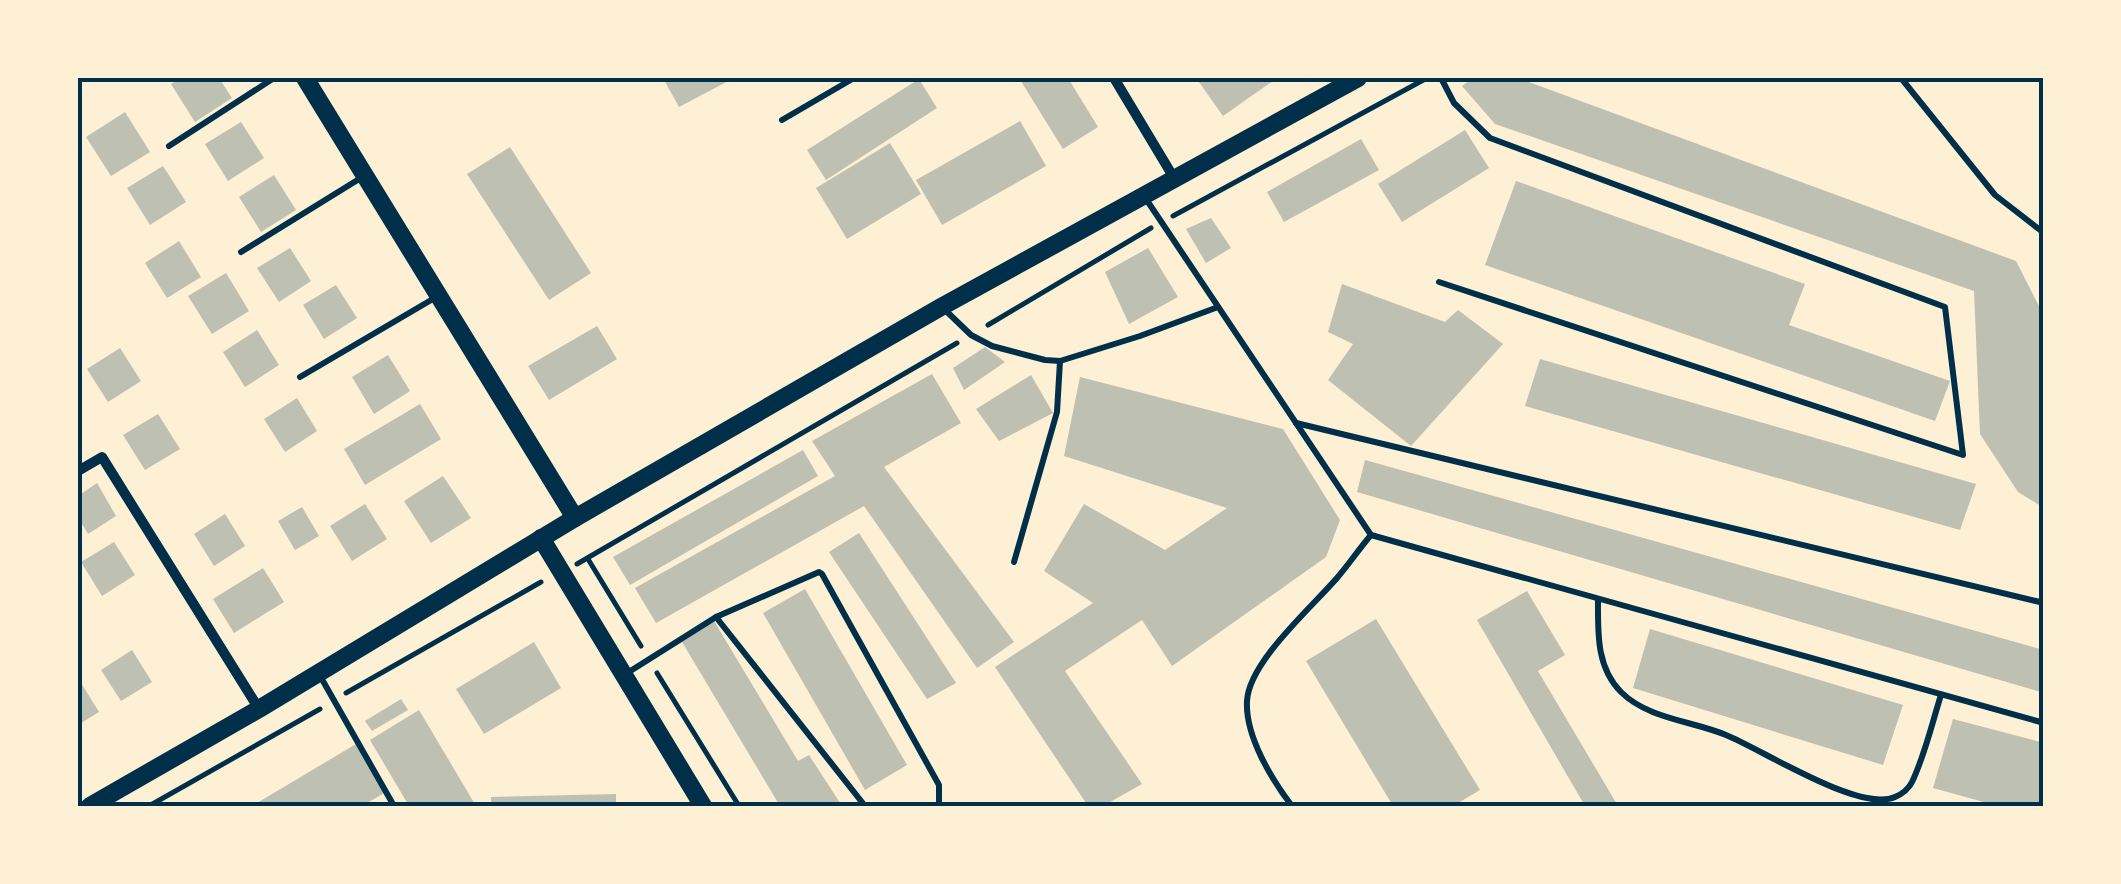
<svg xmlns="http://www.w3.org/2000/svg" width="2121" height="884" font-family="Spectral,serif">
<rect width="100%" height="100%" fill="#fdf0d5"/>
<g fill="#bec0b2">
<polygon points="181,78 219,78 232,98 195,122 171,84"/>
<polygon points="663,78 734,78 679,107"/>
<polygon points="1019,78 1068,78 1098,127 1063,149"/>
<polygon points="1205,78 1277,78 1223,116 1199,82"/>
<polygon points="1473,78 1518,78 2016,261 2044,316 2044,508 2018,492 1980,434 1974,291 1495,124 1462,86"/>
<polygon points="919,79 937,108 826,180 807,150"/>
<polygon points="125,112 150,152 111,176 86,137"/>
<polygon points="1020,121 1046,166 942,225 916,180"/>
<polygon points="241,122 264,158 228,181 205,144"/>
<polygon points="1465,130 1489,168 1402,222 1378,184"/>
<polygon points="1361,139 1379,170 1284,222 1267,192"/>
<polygon points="890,143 921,194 847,239 816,188"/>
<polygon points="510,147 591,273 549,300 467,174"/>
<polygon points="163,166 186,202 150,225 127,188"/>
<polygon points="274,175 296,210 261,232 239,197"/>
<polygon points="1516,181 1805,284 1789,325 1950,381 1935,421 1485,265"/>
<polygon points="1211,218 1231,248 1206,263 1186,229"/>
<polygon points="179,241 201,277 167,298 145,263"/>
<polygon points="290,248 311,281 279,302 257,268"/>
<polygon points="1148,248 1178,297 1129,324 1105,272"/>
<polygon points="226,273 249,311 212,334 188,296"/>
<polygon points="1342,284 1445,322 1458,310 1503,344 1411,446 1328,380 1353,344 1328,332"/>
<polygon points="336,285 357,318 324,339 303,305"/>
<polygon points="597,326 617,359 549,400 528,366"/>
<polygon points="257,330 279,365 245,387 223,352"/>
<polygon points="985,347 1005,362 964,390 953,368"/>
<polygon points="120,348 141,381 108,402 87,369"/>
<polygon points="388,355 410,391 374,414 352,377"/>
<polygon points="1540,359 1976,484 1960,530 1525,406"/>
<polygon points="932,374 961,423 884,467 1014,642 977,668 864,506 656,623 635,588 835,476 812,441"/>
<polygon points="1031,375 1053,413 999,441 976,409"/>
<polygon points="1080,377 1283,429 1340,520 1326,557 1172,666 1142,620 1065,671 1142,784 1103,806 1088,806 995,667 1093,603 1044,571 1084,504 1165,550 1227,508 1064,456"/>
<polygon points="297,398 317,431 285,452 264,419"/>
<polygon points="420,404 441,439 365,485 344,449"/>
<polygon points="158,414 180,449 145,470 123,435"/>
<polygon points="803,450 818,476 630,585 613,557"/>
<polygon points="1365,460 2044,650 2044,693 1357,492"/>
<polygon points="443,476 471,518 431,543 404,501"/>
<polygon points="97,483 116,516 88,534 78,517 78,496"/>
<polygon points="365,504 387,539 352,561 330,526"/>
<polygon points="302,507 319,536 295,550 278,521"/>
<polygon points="225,514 245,546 214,566 194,534"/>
<polygon points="859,533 956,683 927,699 829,552"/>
<polygon points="114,542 135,575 102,596 81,562"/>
<polygon points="263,568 284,602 234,633 213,599"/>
<polygon points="805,589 907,765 865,790 763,613"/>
<polygon points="1527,591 1565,655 1538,671 1618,806 1585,806 1477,620"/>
<polygon points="1376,619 1480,790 1453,806 1393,806 1306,661"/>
<polygon points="714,621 798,761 809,755 842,806 780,806 682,642"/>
<polygon points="1650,629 1903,705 1883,765 1633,688"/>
<polygon points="534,642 561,688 484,734 456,689"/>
<polygon points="132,650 152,682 121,701 101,670"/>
<polygon points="78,678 99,712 78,725"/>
<polygon points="401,699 408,710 372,731 365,721"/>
<polygon points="419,710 476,806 409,806 370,740"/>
<polygon points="1953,719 2044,743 2044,806 1998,806 1933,788"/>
<polygon points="356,744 386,792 362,806 252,806"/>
<polygon points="616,794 616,806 491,806 491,797"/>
</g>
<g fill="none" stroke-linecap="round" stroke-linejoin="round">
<g stroke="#003049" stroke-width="5">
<polyline points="1173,216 1427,78"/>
<polyline points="988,325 1151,228"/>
<polyline points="588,559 641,646"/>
<polyline points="577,564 957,343"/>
<polyline points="657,673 739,806"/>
<polyline points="346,693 541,582"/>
<polyline points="149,806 320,709"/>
</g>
<g stroke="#003049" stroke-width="6">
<polyline points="1901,78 1995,195 2044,233"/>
<polyline points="782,120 854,78"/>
<polyline points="169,146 274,78"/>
<polyline points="1144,196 1371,535 2044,723"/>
<polyline points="241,252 364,176"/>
<polyline points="1439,282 1963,455 1945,307 1490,138 1454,103 1441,78"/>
<polyline points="942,307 971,335 992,346 1045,360 1060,361 1140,336 1218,307"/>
<polyline points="300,377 438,296"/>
<polyline points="1296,423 2044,603"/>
<polyline points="1014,562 1057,412 1060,361"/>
<path d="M1598 599C1598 632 1596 667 1621 692 1648 719 1693 721 1726 735 1763 750 1860 813 1895 797 1902 794 1909 788 1912 782 1925 755 1932 723 1941 695"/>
<polyline points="716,617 865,806"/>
<polyline points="319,674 394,806"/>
<polyline points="624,675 716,617 819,572 822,574 939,785 939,806"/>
<path d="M1292 806C1272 780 1245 736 1247 701 1249 662 1311 608 1337 578 1349 564 1359 549 1371 535"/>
</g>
<g stroke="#003049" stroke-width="10">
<polyline points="1114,78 1174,178"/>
<polyline points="78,471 102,457 259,709"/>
</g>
<g stroke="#003049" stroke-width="18">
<polyline points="305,78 575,518"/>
<polyline points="541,538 703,806"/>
<polyline points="90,806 259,709 575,518 941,307 1358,78"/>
</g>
</g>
<rect width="2121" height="884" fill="none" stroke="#fdf0d5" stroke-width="160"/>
<rect x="80" y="80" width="1961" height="724" fill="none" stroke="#003049" stroke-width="4"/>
</svg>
